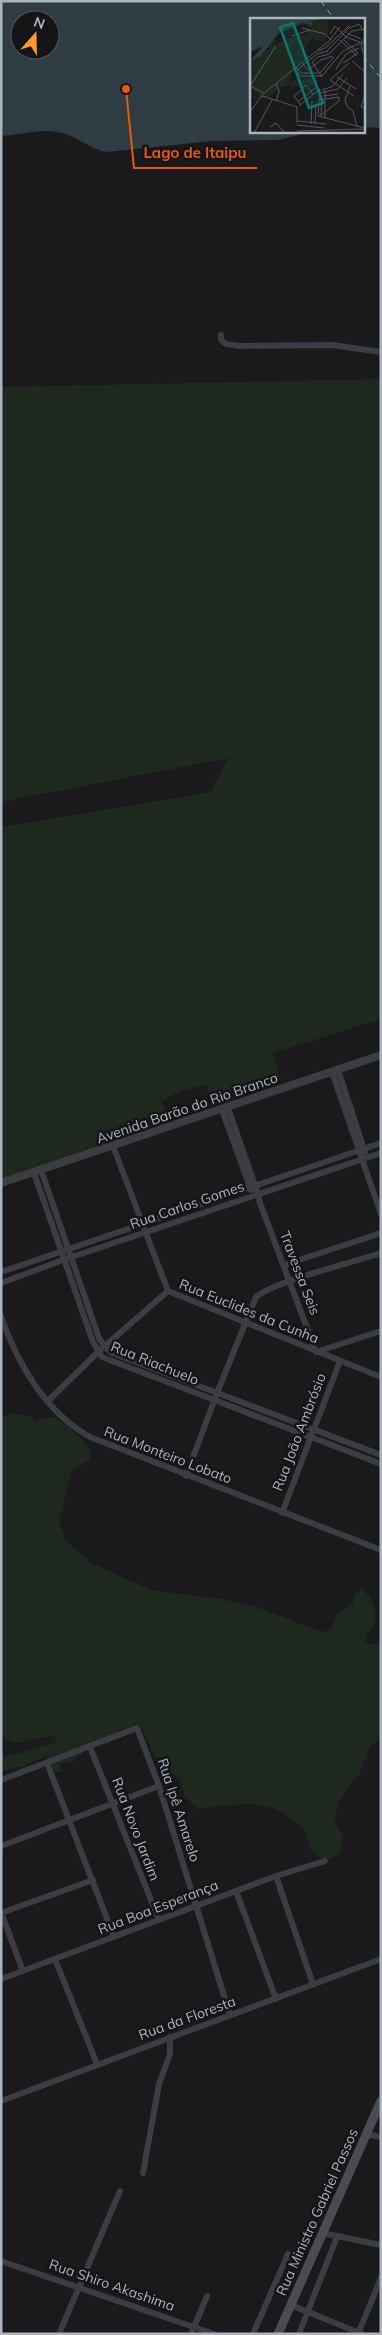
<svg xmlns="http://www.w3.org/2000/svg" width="382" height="2335" font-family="Mulish,sans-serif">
<rect width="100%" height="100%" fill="#1a1a1d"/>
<g fill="#1f281f">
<polygon points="381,379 381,1019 273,1053 281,1081 218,1103 211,1099 205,1085 180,1091 162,1101 169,1120 1,1181 1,827 211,792 228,758 1,802 1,387"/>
<path d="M12 1413 29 1416 36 1422C42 1419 49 1416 55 1418 68 1423 85 1442 92 1453L88 1461 72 1469 59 1522 65 1539 91 1563 151 1590 221 1599 256 1607 323 1632 331 1629 338 1613 353 1604 354 1595 361 1589C376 1598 382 1624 367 1633L365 1642 373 1645 381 1640V1738L370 1746 360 1773 348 1786 339 1802 334 1820 343 1836 339 1854 323 1861C319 1857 312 1852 310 1847 307 1841 307 1834 303 1829 273 1796 240 1804 200 1809L185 1798 180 1780 160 1766 140 1725 118 1731 109 1743 98 1746 86 1745 83 1753 70 1763H59L62 1772H55L46 1756 23 1766 1 1771V1756C13 1757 41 1746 54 1743L57 1739 54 1735 18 1743 10 1741 1 1734V1417Z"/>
</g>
<path fill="#2f3c42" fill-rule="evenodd" d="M1 1H381V128L363 127V19H251V131H315L278 140 212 141 107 152C93 150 81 140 68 135 45 126 24 135 1 136ZM20 20H50V50H20Z"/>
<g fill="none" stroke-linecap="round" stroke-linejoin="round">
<g stroke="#81a8b9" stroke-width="1" stroke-dasharray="6 5" stroke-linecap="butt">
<polyline points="321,1 334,19"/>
<polyline points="363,56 381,78"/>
</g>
<g stroke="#3b3d42" stroke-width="6">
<polyline points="221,335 221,340 226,344 239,346 332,345 381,352"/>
<polyline points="338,1070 365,1152"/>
<polyline points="332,1072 381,1214"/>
<polyline points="228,1108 258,1194 260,1203 316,1352 381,1331"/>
<polyline points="222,1110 251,1190"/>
<polyline points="113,1146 168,1291 381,1377"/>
<polyline points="41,1170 99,1338 105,1347 112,1353 381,1455"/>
<polyline points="34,1173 93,1342 102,1357 381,1464"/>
<polyline points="284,1265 381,1233"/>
<polyline points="1,1272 381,1143"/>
<polyline points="1,1283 63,1260 381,1153"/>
<path d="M1 1316C17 1363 45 1412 90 1437L381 1550"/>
<polyline points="48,1401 98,1352 168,1291"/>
<path d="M186 1476 217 1393 256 1297C270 1283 357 1261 381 1253"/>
<polyline points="282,1513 340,1361"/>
<polyline points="90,1747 159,1920"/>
<polyline points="47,1763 114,1937"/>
<polyline points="1,1780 137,1728 159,1786 230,2015"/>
<polyline points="1,1846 159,1786"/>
<polyline points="276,1876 313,1984"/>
<polyline points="236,1891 276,1999"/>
<polyline points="1,1912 23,1971"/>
<polyline points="1,1913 93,1880"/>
<polyline points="55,1959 97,2064"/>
<polyline points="1,1979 276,1876 325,1861"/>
<polyline points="1,2101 381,1959"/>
<polyline points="366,2134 381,2137"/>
<polyline points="143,2173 159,2084 170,2054 170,2037"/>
<polyline points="322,2233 381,2245"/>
<polyline points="1,2261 214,2334"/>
<polyline points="291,2305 362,2334"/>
<polyline points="59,2334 120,2191"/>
<polyline points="191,2334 207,2296"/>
<polyline points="253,2334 288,2254"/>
<polyline points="299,2334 337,2237"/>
<polyline points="358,2334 381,2278"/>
</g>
<polyline stroke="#3b3d42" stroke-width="8" points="1,1183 381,1055"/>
<polyline stroke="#494c52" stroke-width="9" points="278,2334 381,2101"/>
</g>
<g text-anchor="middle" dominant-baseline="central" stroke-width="5" stroke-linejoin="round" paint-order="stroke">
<g font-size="14" fill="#acb4bd" stroke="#151518">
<text transform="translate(187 1108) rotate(-19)">Avenida Barão do Rio Branco</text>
<text transform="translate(187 1205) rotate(-19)">Rua Carlos Gomes</text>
<text transform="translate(300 1273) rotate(69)">Travessa Seis</text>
<text transform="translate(249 1311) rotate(22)">Rua Euclides da Cunha</text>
<text transform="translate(155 1363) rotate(22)">Rua Riachuelo</text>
<text transform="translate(299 1432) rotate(-69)">Rua João Ambrósio</text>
<text transform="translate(168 1455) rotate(21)">Rua Monteiro Lobato</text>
<text transform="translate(179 1810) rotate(72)">Rua Ipê Amarelo</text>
<text transform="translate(136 1829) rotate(69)">Rua Novo Jardim</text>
<text transform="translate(158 1907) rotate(-21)">Rua Boa Esperança</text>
<text transform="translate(187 2018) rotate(-20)">Rua da Floresta</text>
<text transform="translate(317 2212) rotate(-66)">Rua Ministro Gabriel Passos</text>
<text transform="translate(112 2285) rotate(19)">Rua Shiro Akashima</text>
</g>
</g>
<g transform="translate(250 18)">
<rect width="115" height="115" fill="#1a1a1d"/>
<path d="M70 0 78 3 79 13 76 20 72 24 63 20 53 32 58 38 41 54 42 58 38 62 42 64 50 58 53 62 63 60 67 62 65 69 56 67 49 73 52 69 45 68 41 73 42 66 29 70 17 80 12 78 8 82 0 79V76L8 80 10 77 0 71V43L19 31 22 21 27 23 25 26 51 16 57 19V14L62 11 53 5Z" fill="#1f281f"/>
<path d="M0 0H70V1L55 4H62V7L53 5 29 15 11 38 0 43 13 28 0 34Z" fill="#2f3c42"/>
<path fill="none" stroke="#2f3c42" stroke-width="2.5" d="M33 0 46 8"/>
<path fill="none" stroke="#54585d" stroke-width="1" d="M52 10 75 16 81 22M100 10 109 6 113 12M97 15 111 21M80 16 85 8 96 19 102 13 115 11M42 18 60 12M93 21 108 35 93 45M90 22 107 38M68 33 75 30 100 7M77 33 100 9M113 35 111 25 115 20M102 43 114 53M52 45 58 52 71 42 83 38M46 49 51 55H70L84 39M44 51 51 58H72L93 33 110 25M86 51 96 36 109 30M47 52 67 36 78 33M72 59 62 44 68 39 79 36 96 19 115 26M87 59 106 71M80 62 104 78M80 62 99 45M26 65 29 73 26 83M100 68 95 82 97 89 103 93 107 109M70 71 68 98 115 110M72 72 83 68 93 56M75 72V100M14 75 0 68 26 28M70 75 88 71 97 60M115 77 111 89 115 91M12 78 47 89M73 78 88 76M69 82 89 79V83L70 98M49 83 65 70M51 87 44 78 48 75 56 67 63 76M49 88 70 71M0 94 13 76 79 23 90 9M71 97 72 82M47 103 76 106M47 105V89M61 106 62 83M65 106 66 86M47 107 74 110M20 109 26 105 35 115M47 113 115 111M4 115 22 82"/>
<path fill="#0f766e" fill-opacity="0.15" stroke="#0f766e" stroke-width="2.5" d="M43 5 73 85 59 90 30 9Z"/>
<rect width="115" height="115" fill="none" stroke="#acb4bd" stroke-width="2.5"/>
</g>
<path fill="none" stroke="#e8590c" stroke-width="2" d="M126 89L134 168H257"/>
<circle fill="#e8590c" stroke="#151518" stroke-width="2" cx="126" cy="89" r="5"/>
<g font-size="15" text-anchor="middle" font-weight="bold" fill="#e8590c" stroke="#151518" stroke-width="5" stroke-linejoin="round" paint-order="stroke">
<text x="195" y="158">Lago de Itaipu</text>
</g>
<rect width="382" height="2335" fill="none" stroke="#acb4bd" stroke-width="5"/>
<g transform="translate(35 35) rotate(20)"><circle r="24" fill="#151518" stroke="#51555a"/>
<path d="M0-4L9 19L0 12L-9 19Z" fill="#fe9a31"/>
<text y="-8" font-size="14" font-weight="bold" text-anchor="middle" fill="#acb4bd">N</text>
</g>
</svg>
